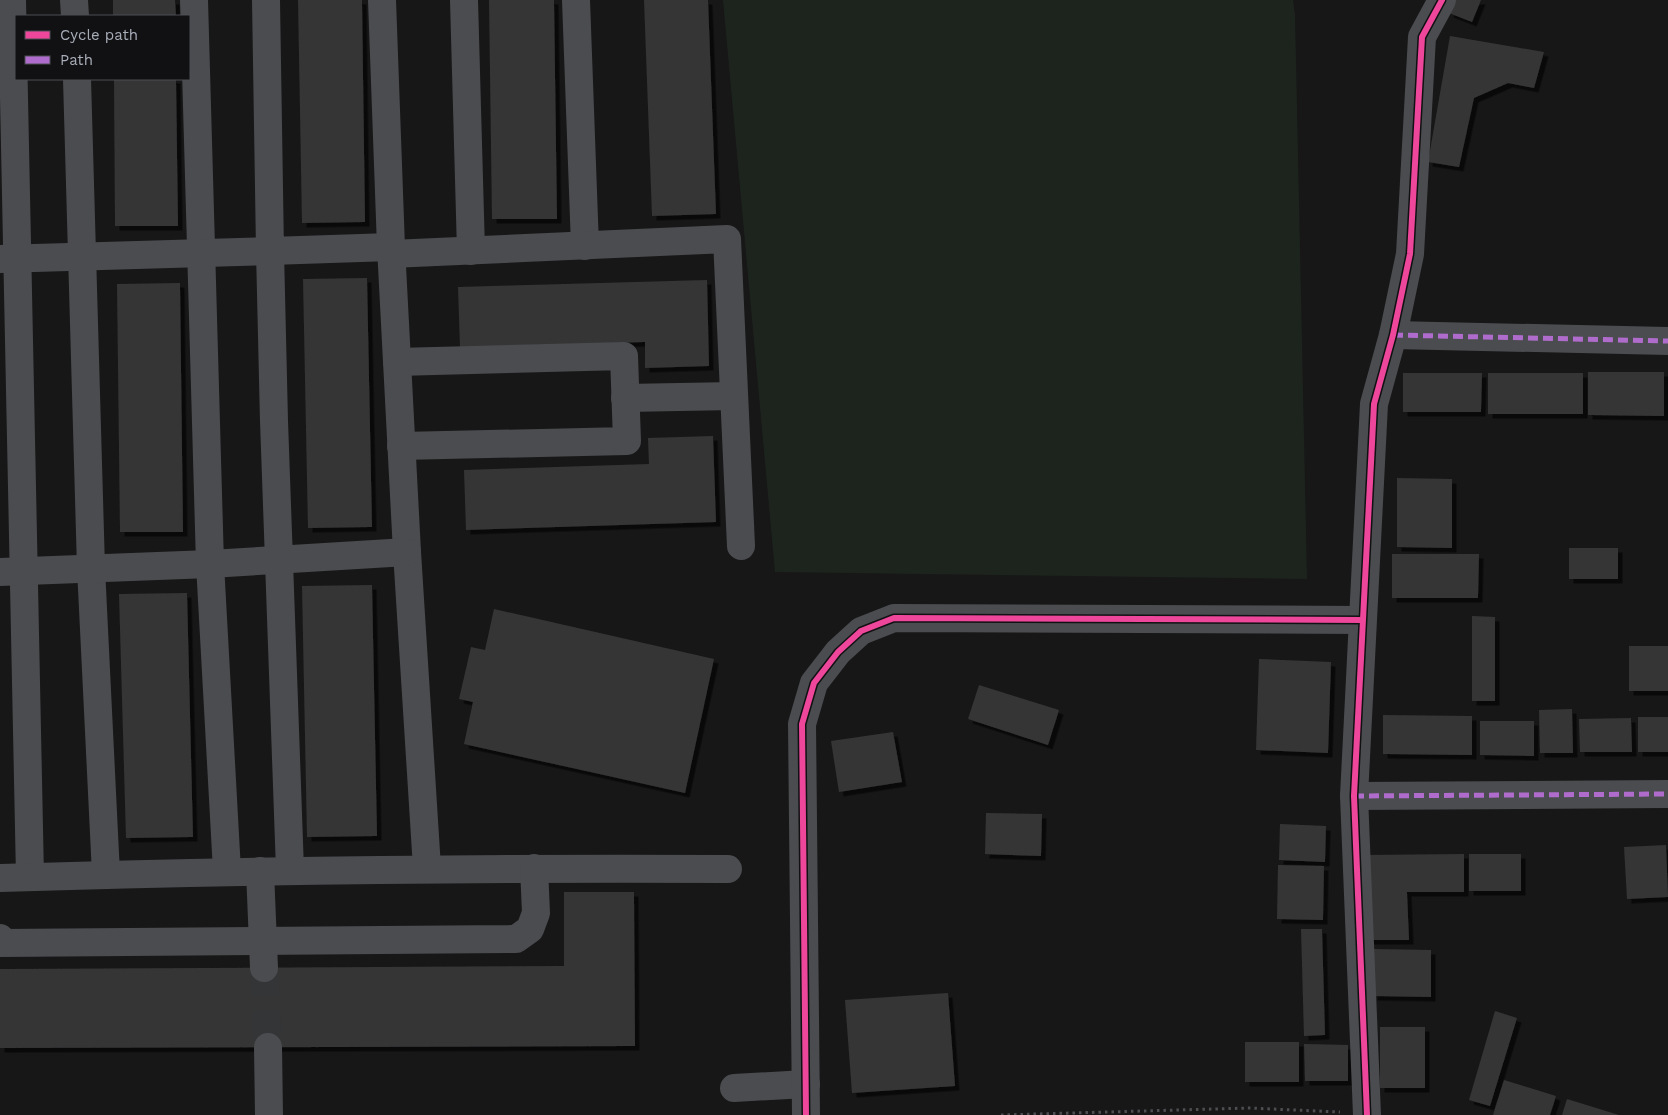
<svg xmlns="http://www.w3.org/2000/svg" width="1668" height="1115" font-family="'Work Sans',sans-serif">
<defs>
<filter id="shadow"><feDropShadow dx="4.5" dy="4.5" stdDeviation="0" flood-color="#0009"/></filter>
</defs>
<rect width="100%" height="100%" fill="#171717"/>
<polygon fill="#1d241e" points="723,0 1293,0 1295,15 1307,579 775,572"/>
<g fill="#353536" filter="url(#shadow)">
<polygon points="113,0 175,0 176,16 113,16"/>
<polygon points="298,0 362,0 365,222 302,223"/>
<polygon points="489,0 554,0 557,219 492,219"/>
<polygon points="644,0 708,0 716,214 652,216"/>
<polygon points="1454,0 1481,0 1472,22 1449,13"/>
<polygon points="1450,36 1544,52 1534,88 1508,83 1474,98 1459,167 1428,162"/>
<polygon points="114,79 176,79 178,226 115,226"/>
<polygon points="367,278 372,527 308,528 303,279"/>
<polygon points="707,280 709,366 645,368 645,342 460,347 458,287"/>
<polygon points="180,283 183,532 120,532 117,284"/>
<polygon points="1588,372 1664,372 1664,416 1588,415"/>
<polygon points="1403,373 1482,373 1481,412 1403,412"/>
<rect x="1488" y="373" width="95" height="41"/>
<polygon points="713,436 716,522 466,530 464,470 649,464 648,438"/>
<polygon points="1397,478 1452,479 1452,548 1397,547"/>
<rect x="1569" y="548" width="49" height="31"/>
<polygon points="1392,554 1479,554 1478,598 1392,598"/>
<polygon points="372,585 377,836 307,837 302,586"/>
<polygon points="187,593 193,837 126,838 119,594"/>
<polygon points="494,609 714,659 685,793 464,744 473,702 459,699 471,647 485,650"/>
<polygon points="1472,616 1495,617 1495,701 1472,701"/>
<rect x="1629" y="646" width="39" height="45"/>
<polygon points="1259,659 1331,662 1328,753 1256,750"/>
<polygon points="979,685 1059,710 1048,745 968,719"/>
<polygon points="1572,709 1573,753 1540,753 1539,710"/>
<polygon points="1383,715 1472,716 1472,755 1383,754"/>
<rect x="1638" y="717" width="30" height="35"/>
<polygon points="1631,718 1632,752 1580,752 1579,719"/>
<polygon points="1480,721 1534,721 1534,756 1480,755"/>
<polygon points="893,732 902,782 839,792 831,741"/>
<polygon points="986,813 1042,814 1041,856 985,854"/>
<polygon points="1280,824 1326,826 1325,862 1279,860"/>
<polygon points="1666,845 1668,897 1627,899 1624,847"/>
<polygon points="1464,854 1464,892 1407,892 1409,940 1365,940 1365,855"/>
<rect x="1469" y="854" width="52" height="37"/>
<polygon points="1278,865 1324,866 1323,920 1277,919"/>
<polygon points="564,892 634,892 635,1046 0,1048 0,969 564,966"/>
<polygon points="1301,929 1322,929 1325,1035 1304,1036"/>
<polygon points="1374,949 1431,950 1431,997 1373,996"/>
<polygon points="948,993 955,1086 852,1093 845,1000"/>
<polygon points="1495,1011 1517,1018 1490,1106 1469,1100"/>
<rect x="1380" y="1027" width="45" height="61"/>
<rect x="1245" y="1042" width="54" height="40"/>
<polygon points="1304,1044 1348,1045 1348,1081 1305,1081"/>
<polygon points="1504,1080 1556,1096 1550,1115 1493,1115"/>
<polygon points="1567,1099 1619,1115 1562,1115"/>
</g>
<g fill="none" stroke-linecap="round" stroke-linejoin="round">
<polyline stroke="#343537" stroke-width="28" stroke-dasharray="28 14" stroke-linecap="butt" points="264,968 268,1047"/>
<polyline stroke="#4d4e52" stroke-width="3" stroke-dasharray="2.5 4" stroke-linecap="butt" points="1001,1115 1249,1108 1340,1112"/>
<g stroke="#4b4c50" stroke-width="28">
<polyline points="12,0 30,877"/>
<polyline points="74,0 75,16"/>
<polyline points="194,0 210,564 227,871"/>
<polyline points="266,0 270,251 391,247 407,552 427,868"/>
<polyline points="382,0 391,247"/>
<polyline points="464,0 471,251"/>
<polyline points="576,0 585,246"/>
<polyline points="77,79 91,568 106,874"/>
<polyline points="391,254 727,239 741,546"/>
<polyline points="0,259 270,251 274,421 290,870"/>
<polyline points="1393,335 1668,341"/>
<polyline points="397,362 624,356 627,441 401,446"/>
<polyline points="625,398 734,396"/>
<polyline points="0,572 210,564 407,552"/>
<polyline points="1354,796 1668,794"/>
<polyline points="260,871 264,968"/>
<path d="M0 878C243 870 485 868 728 869"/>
<polyline points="0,938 0,943 516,939 530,929 536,913 534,868"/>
<polyline points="268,1047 269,1115"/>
<polyline points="734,1088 806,1084"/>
<polyline points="806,1115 802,724 814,683 838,652 861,631 894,618 1362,620"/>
<polyline points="1367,1115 1354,796 1374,404 1393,335 1410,254 1422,37 1442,0"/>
</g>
<g stroke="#b06ccc" stroke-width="5" stroke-dasharray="10 5" stroke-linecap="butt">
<polyline points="1393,335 1668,341"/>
<polyline points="1354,796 1668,794"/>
</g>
<g stroke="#111113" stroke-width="9">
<g id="cycleway">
<polyline points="806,1115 802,724 814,683 838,652 861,631 894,618 1362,620"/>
<polyline points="1367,1115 1354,796 1374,404 1393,335 1410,254 1422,37 1442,0"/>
</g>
</g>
<use href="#cycleway" stroke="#ed469a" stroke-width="6"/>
</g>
<rect x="15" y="15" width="175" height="65" fill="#111113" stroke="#4d4f55"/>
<rect x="25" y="31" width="25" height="8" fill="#ed469a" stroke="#4d4f55"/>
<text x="60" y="40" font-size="15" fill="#a8adb8">Cycle path</text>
<rect x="25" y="56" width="25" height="8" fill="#b06ccc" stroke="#4d4f55"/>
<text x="60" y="65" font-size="15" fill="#a8adb8">Path</text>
</svg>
